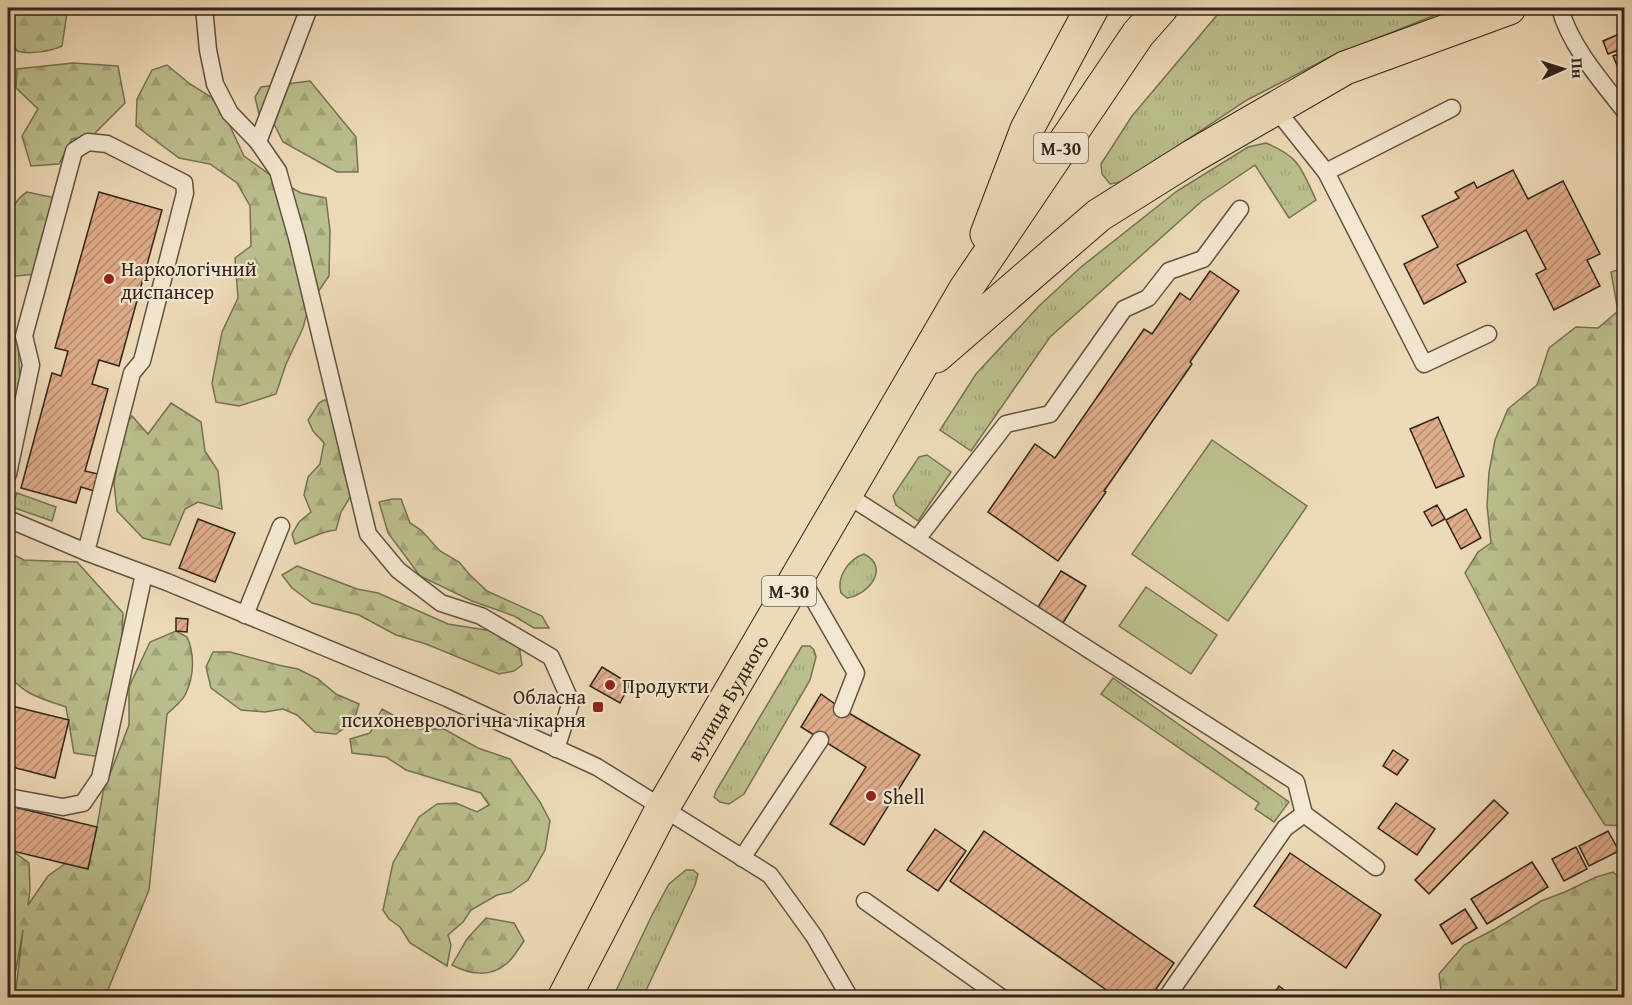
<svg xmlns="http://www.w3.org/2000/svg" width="1632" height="1005" font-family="'Gentium Book Plus',serif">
<defs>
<pattern id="grass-tufts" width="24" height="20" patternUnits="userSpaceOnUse" patternTransform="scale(1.5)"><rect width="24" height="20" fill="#bbbf8d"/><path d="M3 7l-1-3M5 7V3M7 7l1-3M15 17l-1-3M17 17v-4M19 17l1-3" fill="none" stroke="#a1a479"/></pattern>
<pattern id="forest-firs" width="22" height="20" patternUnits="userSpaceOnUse" patternTransform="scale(1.5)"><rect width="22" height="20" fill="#bbbf8d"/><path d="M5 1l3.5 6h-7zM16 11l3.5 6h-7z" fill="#a1a479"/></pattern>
<pattern id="building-hatch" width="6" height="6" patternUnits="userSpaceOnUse" patternTransform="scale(1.5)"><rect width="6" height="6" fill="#e0ad8b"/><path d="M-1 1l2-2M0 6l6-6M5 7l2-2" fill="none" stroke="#b68d71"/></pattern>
</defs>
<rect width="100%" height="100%" fill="#eedab8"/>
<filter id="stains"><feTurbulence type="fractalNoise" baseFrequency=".00333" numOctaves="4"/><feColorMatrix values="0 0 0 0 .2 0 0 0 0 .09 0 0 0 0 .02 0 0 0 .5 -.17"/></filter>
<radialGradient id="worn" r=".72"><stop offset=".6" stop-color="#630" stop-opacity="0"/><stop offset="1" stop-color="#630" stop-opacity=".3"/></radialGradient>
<g fill="url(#grass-tufts)" stroke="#767254" stroke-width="1.5">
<polygon points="1223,8 1453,8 1330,57 1247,100 1125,181 1110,184 1102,174 1101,164 1132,116"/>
<path d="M1266 143C1300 157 1301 168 1316 200L1289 218 1255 165 1202 201 1050 337 971 451 940 430 976 374 1039 306 1081 267 1177 191 1248 147Z"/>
<polygon points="927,455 951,472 918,521 896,505 893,496 919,457"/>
<polygon points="17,493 56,507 52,521 12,507"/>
<path d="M864 554C890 567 870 594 847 598L841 593C836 577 849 559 864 554Z"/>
<polygon points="802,646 810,646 814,650 816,657 810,680 744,794 729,804 720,802 714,797 716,791"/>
<polygon points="1113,678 1289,802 1274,822 1255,809 1259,803 1101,694"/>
<polygon points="686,870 693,870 698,874 695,885 643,997 613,997 652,915 669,884"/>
</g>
<g fill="url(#forest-firs)" stroke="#767254" stroke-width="1.5">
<path d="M16 8H77L67 13 62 46C51 51 29 55 17 51 6 29 5 30 16 8Z"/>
<polygon points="73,63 118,66 125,103 93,135 72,139 59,164 31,166 22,136 38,109 16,88 17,69"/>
<polygon points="167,65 190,84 211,97 228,122 244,156 276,179 301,193 326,198 330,231 329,276 309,305 303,328 286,364 276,394 239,406 216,402 212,383 222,332 238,298 235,258 251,246 250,206 237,183 210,164 179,158 136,126 137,99 152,70"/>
<polygon points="310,81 356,137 358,172 337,172 283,142 271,118 259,114 255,97 261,87"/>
<path d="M27 192 60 199 35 274 8 277C8 248 0 209 27 192Z"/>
<path d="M1624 268V826L1605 825C1552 744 1510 658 1465 573L1478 552 1491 543 1487 506 1489 472 1495 440 1508 409 1537 385 1549 348 1576 327 1598 328 1618 311 1611 272Z"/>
<polygon points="8,340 18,341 20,382 18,399 8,410"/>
<path d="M324 400 344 404 351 424 337 436 344 473 352 494 341 512 336 530C321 531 310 539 295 544L292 534 299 522 311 512 304 495 308 477 320 464 324 443 313 431 308 420 319 403Z"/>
<polygon points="171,403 201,422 205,451 218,471 222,509 198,502 185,509 170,545 143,538 117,511 114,483 118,461 118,436 132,416 148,434"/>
<polygon points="392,499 401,499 410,523 421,530 440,551 459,562 469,574 487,591 542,616 549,628 534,628 514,616 472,601 420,576 388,533 379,502"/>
<path d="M8 552 24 560 77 562 123 613 118 735 101 757 74 753 66 707C43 699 20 694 8 672Z"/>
<polygon points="297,566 357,589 378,593 448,624 498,632 519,645 522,665 514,671 499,674 426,644 396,635 359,615 312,603 292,588 282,575"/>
<path d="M176 631 187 637C195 654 194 676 186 693 183 701 173 708 167 714L149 890 105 997H15L23 930 11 997H8V848L29 863 30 890 28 905 48 876 77 855 97 827 103 792 129 725V687L150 642Z"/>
<polygon points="213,652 230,652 278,665 298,669 318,679 336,694 359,704 354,721 336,734 315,732 297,715 283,709 265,712 241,710 211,688 206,667"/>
<polygon points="382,709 418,729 444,729 478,748 510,759 540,802 550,821 545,850 528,880 511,892 497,895 471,910 463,922 448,935 451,945 447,966 410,943 400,927 389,919 383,910 393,863 419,817 437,804 456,803 477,812 489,805 481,793 406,770 386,757 352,753 350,739 370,733"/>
<polygon points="1613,872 1624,882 1624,997 1442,997 1439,974 1464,945 1495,929 1541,901 1565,892 1596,877"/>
<path d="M486 918 514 923 524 941C519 948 513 959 506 964 490 978 469 974 452 965L467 939Z"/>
</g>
<g fill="#bbbf8d" stroke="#767254" stroke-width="1.5">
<polygon points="1212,440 1307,506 1228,621 1132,554"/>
<polygon points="1146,587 1217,635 1191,674 1119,626"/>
</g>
<g fill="url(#building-hatch)" stroke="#31241a" stroke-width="1.5">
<polygon points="1624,32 1624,48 1608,54 1603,41"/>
<polygon points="1624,52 1624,68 1619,70 1613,56"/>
<polygon points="1513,170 1528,199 1563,181 1600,254 1587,260 1600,286 1554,310 1536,274 1546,269 1526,230 1457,265 1466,282 1424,304 1404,264 1438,247 1422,216 1459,198 1455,192 1474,182 1477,188"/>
<polygon points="99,192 162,210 119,366 99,360 92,384 108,389 85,471 98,474 94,491 81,487 76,503 21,488 52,373 61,376 68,351 55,348"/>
<polygon points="1210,271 1239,291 1190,362 1192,364 1104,491 1106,492 1058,561 988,512 1035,444 1055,458 1144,329 1152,334 1180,293 1190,300"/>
<polygon points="1438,417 1464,476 1436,488 1410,429"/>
<polygon points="1437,505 1445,519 1432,526 1424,512"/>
<polygon points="1466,509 1481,538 1461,549 1446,520"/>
<polygon points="198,519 235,533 215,582 179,568"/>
<polygon points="1061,571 1086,586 1063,623 1038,607"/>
<polygon points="176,618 188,619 187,632 176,631"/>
<polygon points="602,667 630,684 620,703 590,686"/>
<polygon points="821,694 842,709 920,755 864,845 830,824 866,767 801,727"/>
<polygon points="8,705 69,720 55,778 8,766"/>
<polygon points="1393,750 1408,760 1397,775 1383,766"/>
<polygon points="1494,800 1508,813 1429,894 1415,880"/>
<polygon points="1396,803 1435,829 1417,855 1378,828"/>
<polygon points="10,806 97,827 88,869 8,850 8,815"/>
<polygon points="935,829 966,851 938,891 907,870"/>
<polygon points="984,831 1174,963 1150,998 1118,998 950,881"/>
<polygon points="1608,831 1619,851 1589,866 1579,846"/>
<polygon points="1576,847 1587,869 1564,881 1552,859"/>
<polygon points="1290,853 1381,915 1346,968 1254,906"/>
<polygon points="1532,862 1548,887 1487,924 1471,899"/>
<polygon points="1465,909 1477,928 1452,944 1440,925"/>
<polygon points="1279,986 1295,998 1271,998"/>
</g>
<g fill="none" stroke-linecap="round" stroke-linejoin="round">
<g stroke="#605242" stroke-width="19">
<g id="service">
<polyline points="204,8 208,50 215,84 230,113 258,142 278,171 297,238 368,534 398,570 441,603 481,616 551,657 571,702 556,749"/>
<path d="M1560 8C1569 44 1601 81 1624 110"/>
<polyline points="1275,108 1326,172 1424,364 1488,334"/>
<polyline points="258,142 309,8"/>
<polyline points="1326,172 1452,108"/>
<polyline points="8,474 31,365 24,336 74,151 88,142 107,144 184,183 185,193 142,361 132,373 86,552"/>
<polyline points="847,495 1296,782 1304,814 1376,867"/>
<polyline points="8,519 86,552 167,582 447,698 597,767 770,875 814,936 850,998"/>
<polyline points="917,539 1006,424 1050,414 1124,309 1148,298 1169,271 1203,259 1240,209"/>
<polyline points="799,574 856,673 842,709"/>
<polyline points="245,615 281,526"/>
<polyline points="8,797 63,807 83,803 100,778 144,574"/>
<polyline points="742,858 820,740"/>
<polyline points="865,901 1002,998"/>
<polyline points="1166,998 1285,828 1304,814"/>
</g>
</g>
<g stroke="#31241a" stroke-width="35">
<g id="trunk">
<polyline points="987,234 1027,129 1092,8"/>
<polyline points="936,356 1099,215 1193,156 1345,68 1509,8"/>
<path id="s1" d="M564 998 662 809 965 290 1138 34 1161 8"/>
</g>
</g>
<use href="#service" stroke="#f4e7d1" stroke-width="16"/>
<use href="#trunk" stroke="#eedab8" stroke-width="33"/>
</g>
<g fill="#8f2418" stroke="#f4e7d1" stroke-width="2">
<circle cx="109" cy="279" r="6"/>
<circle cx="610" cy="685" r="6"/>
<rect x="592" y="701" width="12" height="12" rx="3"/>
<circle cx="871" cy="796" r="6"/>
</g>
<g text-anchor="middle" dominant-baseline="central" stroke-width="4.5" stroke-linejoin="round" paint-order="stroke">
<g fill="#f4e7d1" stroke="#6c5e51" stroke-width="1.5">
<rect x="1034" y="133" width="54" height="30" rx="4.5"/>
<rect x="762" y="576" width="54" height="30" rx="4.5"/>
</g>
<g font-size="18" font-weight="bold" fill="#31241a">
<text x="1061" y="148">М-30</text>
<text x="789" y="591">М-30</text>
</g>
<g font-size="20" fill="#31241a" stroke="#f4e7d1" text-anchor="start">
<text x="121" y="268">Наркологічний<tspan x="121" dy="23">диспансер</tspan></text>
<text x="622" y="685">Продукти</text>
<text x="586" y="696" text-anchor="end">Обласна<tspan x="586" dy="23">психоневрологічна лікарня</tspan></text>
<text x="883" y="796">Shell</text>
</g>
<g font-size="20" fill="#31241a" stroke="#f4e7d1">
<text stroke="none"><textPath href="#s1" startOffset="342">вулиця Будного</textPath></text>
</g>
</g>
<rect width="1632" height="1005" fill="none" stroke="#eedab8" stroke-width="30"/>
<rect x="9" y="9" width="1614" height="987" fill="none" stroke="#31241a" stroke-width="3"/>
<rect x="15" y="15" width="1602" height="975" fill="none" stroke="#31241a" stroke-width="1.5"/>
<g transform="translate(1563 69) rotate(87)" stroke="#f4e7d1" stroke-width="4.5" paint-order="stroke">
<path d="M0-4.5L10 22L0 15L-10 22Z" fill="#31241a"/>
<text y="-9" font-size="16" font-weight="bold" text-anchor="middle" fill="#31241a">Пн</text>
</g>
<rect width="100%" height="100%" filter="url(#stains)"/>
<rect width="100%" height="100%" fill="url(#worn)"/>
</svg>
